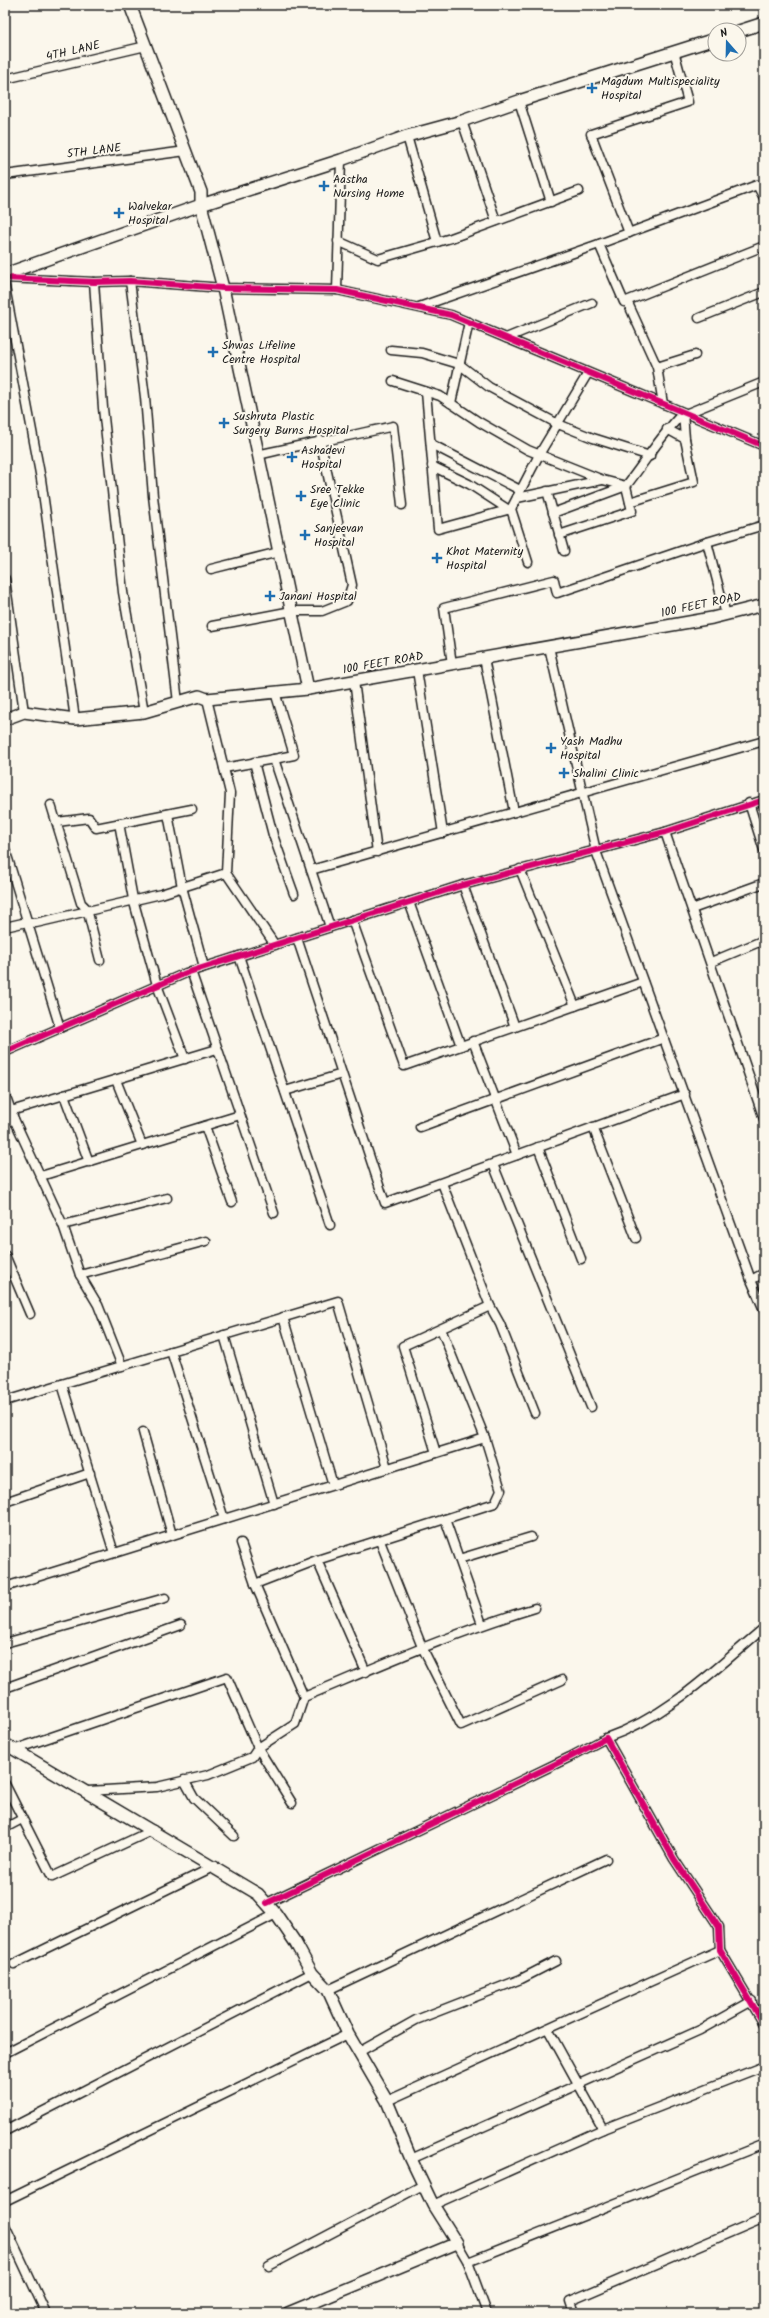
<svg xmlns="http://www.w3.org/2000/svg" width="769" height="2318" font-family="Kalam,sans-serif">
<rect width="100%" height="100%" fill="#fbf7ec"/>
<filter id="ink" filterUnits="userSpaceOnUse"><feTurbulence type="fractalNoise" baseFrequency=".025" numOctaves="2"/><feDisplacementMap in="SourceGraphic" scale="8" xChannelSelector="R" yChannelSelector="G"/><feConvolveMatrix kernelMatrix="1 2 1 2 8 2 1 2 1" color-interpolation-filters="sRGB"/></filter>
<g filter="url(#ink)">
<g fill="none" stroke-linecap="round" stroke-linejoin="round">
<g stroke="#1c1c1c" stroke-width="11">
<g id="street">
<polyline points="5,79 146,46"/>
<polyline points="519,101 551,202"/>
<polyline points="462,121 496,221"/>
<polyline points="407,136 437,242"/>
<polyline points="5,175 186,151"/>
<polyline points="629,233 591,134 688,102 674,51"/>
<polyline points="338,241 378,259 451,238 579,191"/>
<polyline points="599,244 624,302 764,246"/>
<polyline points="5,278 94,282 130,281 223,288 337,290 451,315 764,446"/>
<polyline points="130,281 145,397 153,496 178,702"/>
<polyline points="94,282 103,408 123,592 144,712"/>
<polyline points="5,287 41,479 75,719"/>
<polyline points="337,290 341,160"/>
<polyline points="627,301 657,367 663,404"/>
<polyline points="419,307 599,244 757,185 764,198"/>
<polyline points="699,318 764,292"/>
<polyline points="506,338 592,303"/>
<polyline points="391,350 422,353 459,364 489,387 558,424 593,438 650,456"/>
<polyline points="657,367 695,355"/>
<path d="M393 381 440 396 479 422 528 450 603 480 626 486C645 462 661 435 683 413"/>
<polyline points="426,392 438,529 511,509"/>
<polyline points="451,403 469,322"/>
<polyline points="683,413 685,439"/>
<polyline points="685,414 764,382"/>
<polyline points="431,444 520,490"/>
<path d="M258 455C303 444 348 437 393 426L402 505"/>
<polyline points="432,466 469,484 509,510"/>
<polyline points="547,491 564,551"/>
<polyline points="517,498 602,480"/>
<polyline points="630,502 694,482 685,439 667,429"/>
<polyline points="553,513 626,486 632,511 559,535"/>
<polyline points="707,542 726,615"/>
<polyline points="528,562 511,509 540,453 588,373"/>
<polyline points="211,569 279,552"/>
<polyline points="5,579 24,712"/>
<polyline points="212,626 292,611 322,611 347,601 352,585 320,440"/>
<polyline points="549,647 596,851 751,1280 764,1310"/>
<polyline points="484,658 514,812"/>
<polyline points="452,664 444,608 554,580 557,593 707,542 764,525"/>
<polyline points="417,670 443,833"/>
<polyline points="354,681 377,852"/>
<polyline points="207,699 230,793 226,873 275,945"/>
<polyline points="274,759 294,755 275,692"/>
<polyline points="254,762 273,835 294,894"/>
<polyline points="224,768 274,759 330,927"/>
<polyline points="749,803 764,850"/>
<polyline points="51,805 81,903 87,909 100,960"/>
<polyline points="168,814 182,887 204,967"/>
<polyline points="57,822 89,818 96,828 192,809"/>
<polyline points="119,823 133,899 157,985 185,1059"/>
<polyline points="665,832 764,1119"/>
<polyline points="5,849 60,1028"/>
<polyline points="520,869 575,1006"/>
<polyline points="311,870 764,741"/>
<polyline points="463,885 515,1027"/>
<polyline points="409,902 461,1046"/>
<polyline points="692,909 764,883"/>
<polyline points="352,920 404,1066 643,982"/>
<polyline points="5,927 27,922 36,923 161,894 226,873"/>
<polyline points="297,938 385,1203 685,1094"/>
<polyline points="239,956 330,1225"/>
<polyline points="711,962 764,940"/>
<polyline points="191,971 274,1213"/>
<polyline points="473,1041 517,1155"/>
<polyline points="5,1052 186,973 463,885 665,832 764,800"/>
<polyline points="116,1080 142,1145"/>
<polyline points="285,1091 342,1074"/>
<polyline points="5,1094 14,1119 63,1225 80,1275 206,1241"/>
<polyline points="64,1095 89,1162"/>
<polyline points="11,1111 217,1049"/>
<polyline points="5,1123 14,1119"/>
<polyline points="205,1126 232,1202"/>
<polyline points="420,1127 664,1038"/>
<polyline points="593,1127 636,1238"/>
<polyline points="538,1147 581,1259"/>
<polyline points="493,1164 591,1407"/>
<polyline points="41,1176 240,1115"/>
<polyline points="442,1183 490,1306 500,1324 535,1413"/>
<polyline points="63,1225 167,1198"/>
<polyline points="5,1255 30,1314"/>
<polyline points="80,1275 98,1305 122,1366"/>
<polyline points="751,1280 764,1273"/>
<polyline points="283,1317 333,1485"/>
<polyline points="224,1335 274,1504"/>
<polyline points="171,1351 224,1519"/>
<polyline points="62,1384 114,1553"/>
<polyline points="5,1401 338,1301 387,1468"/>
<polyline points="143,1432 172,1535"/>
<polyline points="436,1453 403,1346 490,1306"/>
<polyline points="5,1502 90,1473"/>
<polyline points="445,1519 482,1624"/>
<polyline points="380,1541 422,1647 461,1725 562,1680"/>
<polyline points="459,1559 531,1537"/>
<polyline points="317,1560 366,1672"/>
<polyline points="255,1584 317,1560 495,1503 501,1490 485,1438 441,1329"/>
<polyline points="5,1587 485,1438"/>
<polyline points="5,1643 165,1598"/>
<polyline points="5,1688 181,1625"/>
<path d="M304 1697C381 1665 455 1632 535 1608"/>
<path d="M606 1738C668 1717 715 1669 764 1628"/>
<polyline points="16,1749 227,1677 258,1748 292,1803"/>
<polyline points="184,1780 194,1798 234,1836"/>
<polyline points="5,1784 52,1877 153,1830"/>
<polyline points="88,1791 157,1787 208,1775 252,1757 258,1748 295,1724 304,1697 255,1584 241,1543"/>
<polyline points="5,1828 22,1819"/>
<polyline points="267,1903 570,1757 606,1738 674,1859 719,1927 720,1950 764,2024"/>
<polyline points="14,1964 215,1866"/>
<polyline points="328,1990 606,1859"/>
<polyline points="548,2029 603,2129"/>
<polyline points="359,2052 416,2020 521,1979 556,1961"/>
<polyline points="5,2053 276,1914"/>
<polyline points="387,2101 720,1950"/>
<polyline points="5,2131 312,1973"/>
<polyline points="411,2159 700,2030 752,2001"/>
<polyline points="5,2201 348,2034"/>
<polyline points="433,2205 603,2129 764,2066"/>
<polyline points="5,2225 46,2313"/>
<polyline points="457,2243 468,2262 487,2313"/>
<polyline points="468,2262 764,2144"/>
<polyline points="269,2266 423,2185"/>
<polyline points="574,2313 570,2301 764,2218"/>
</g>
</g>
<g stroke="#1c1c1c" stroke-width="14">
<g id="secondary">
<polyline points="130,5 201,192 201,205 223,288 308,689"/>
<polyline points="739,31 764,23"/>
<polyline points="5,274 201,205 341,160 407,136 462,121 519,101 715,39"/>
<polyline points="5,719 24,712 75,719 144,712 199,696 207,699 308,689 712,618 764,605"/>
<polyline points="5,1744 258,1894 276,1914 295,1942 312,1973 328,1990 348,2034 387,2101 411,2159 433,2205 457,2243 288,2313"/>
</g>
</g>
<use href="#street" stroke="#fbf7ec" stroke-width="8"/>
<use href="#secondary" stroke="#fbf7ec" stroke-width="11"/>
<g stroke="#fbf7ec" stroke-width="8">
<g id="cycleway">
<polyline points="5,278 94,282 130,281 223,288 337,290 451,315 764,446"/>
<polyline points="5,1052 186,973 463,885 665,832 764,800"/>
<polyline points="267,1903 570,1757 606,1738 674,1859 719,1927 720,1950 764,2024"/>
</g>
</g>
<use href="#cycleway" stroke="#d6006c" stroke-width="6"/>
</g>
</g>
<g fill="#1f6fb2" stroke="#fbf7ec" stroke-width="1.5">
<path d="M590 82h4v4h4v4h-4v4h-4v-4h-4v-4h4z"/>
<path d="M322 180h4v4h4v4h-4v4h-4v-4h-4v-4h4z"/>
<path d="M117 207h4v4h4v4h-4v4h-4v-4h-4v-4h4z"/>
<path d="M211 346h4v4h4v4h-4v4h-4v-4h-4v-4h4z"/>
<path d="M222 417h4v4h4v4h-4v4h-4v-4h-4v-4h4z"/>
<path d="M290 451h4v4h4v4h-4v4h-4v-4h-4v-4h4z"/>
<path d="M299 490h4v4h4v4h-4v4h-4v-4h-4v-4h4z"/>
<path d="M303 529h4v4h4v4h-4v4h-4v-4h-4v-4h4z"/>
<path d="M435 552h4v4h4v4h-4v4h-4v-4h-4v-4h4z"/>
<path d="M268 590h4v4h4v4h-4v4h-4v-4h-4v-4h4z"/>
<path d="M549 742h4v4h4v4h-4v4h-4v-4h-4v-4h4z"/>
<path d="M562 767h4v4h4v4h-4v4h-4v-4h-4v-4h4z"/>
</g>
<g text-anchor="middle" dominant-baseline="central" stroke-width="4" stroke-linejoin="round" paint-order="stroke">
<g font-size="12" fill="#1c1c1c" stroke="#fbf7ec">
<text transform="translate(73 51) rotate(-13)">4TH LANE</text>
<text transform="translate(94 151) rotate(-7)">5TH LANE</text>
<text transform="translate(701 605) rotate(-12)">100 FEET ROAD</text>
<text transform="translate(383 663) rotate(-10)">100 FEET ROAD</text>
</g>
<g font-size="12" fill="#1c1c1c" stroke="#fbf7ec" text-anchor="start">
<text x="601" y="81">Magdum Multispeciality<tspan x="601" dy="14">Hospital</tspan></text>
<text x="333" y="179">Aastha<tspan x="333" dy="14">Nursing Home</tspan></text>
<text x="128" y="206">Walvekar<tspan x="128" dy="14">Hospital</tspan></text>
<text x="222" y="345">Shwas Lifeline<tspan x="222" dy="14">Centre Hospital</tspan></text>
<text x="233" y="416">Sushruta Plastic<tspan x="233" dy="14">Surgery Burns Hospital</tspan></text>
<text x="301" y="450">Ashadevi<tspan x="301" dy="14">Hospital</tspan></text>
<text x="310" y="489">Sree Tekke<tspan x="310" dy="14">Eye Clinic</tspan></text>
<text x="314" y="528">Sanjeevan<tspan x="314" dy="14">Hospital</tspan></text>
<text x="446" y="551">Khot Maternity<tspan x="446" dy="14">Hospital</tspan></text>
<text x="279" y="596">Janani Hospital</text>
<text x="560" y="741">Yash Madhu<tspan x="560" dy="14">Hospital</tspan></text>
<text x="573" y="773">Shalini Clinic</text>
</g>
</g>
<rect width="769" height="2318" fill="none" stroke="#fbf7ec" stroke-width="20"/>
<rect x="10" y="10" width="749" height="2298" fill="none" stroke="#1c1c1c" stroke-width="1.5" filter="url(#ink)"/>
<g transform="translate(727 42) rotate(340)"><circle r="19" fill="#fbf7ec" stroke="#a29f99"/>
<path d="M0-3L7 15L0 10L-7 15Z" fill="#1f6fb2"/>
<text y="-6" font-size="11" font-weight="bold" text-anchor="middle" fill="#1c1c1c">N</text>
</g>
</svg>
